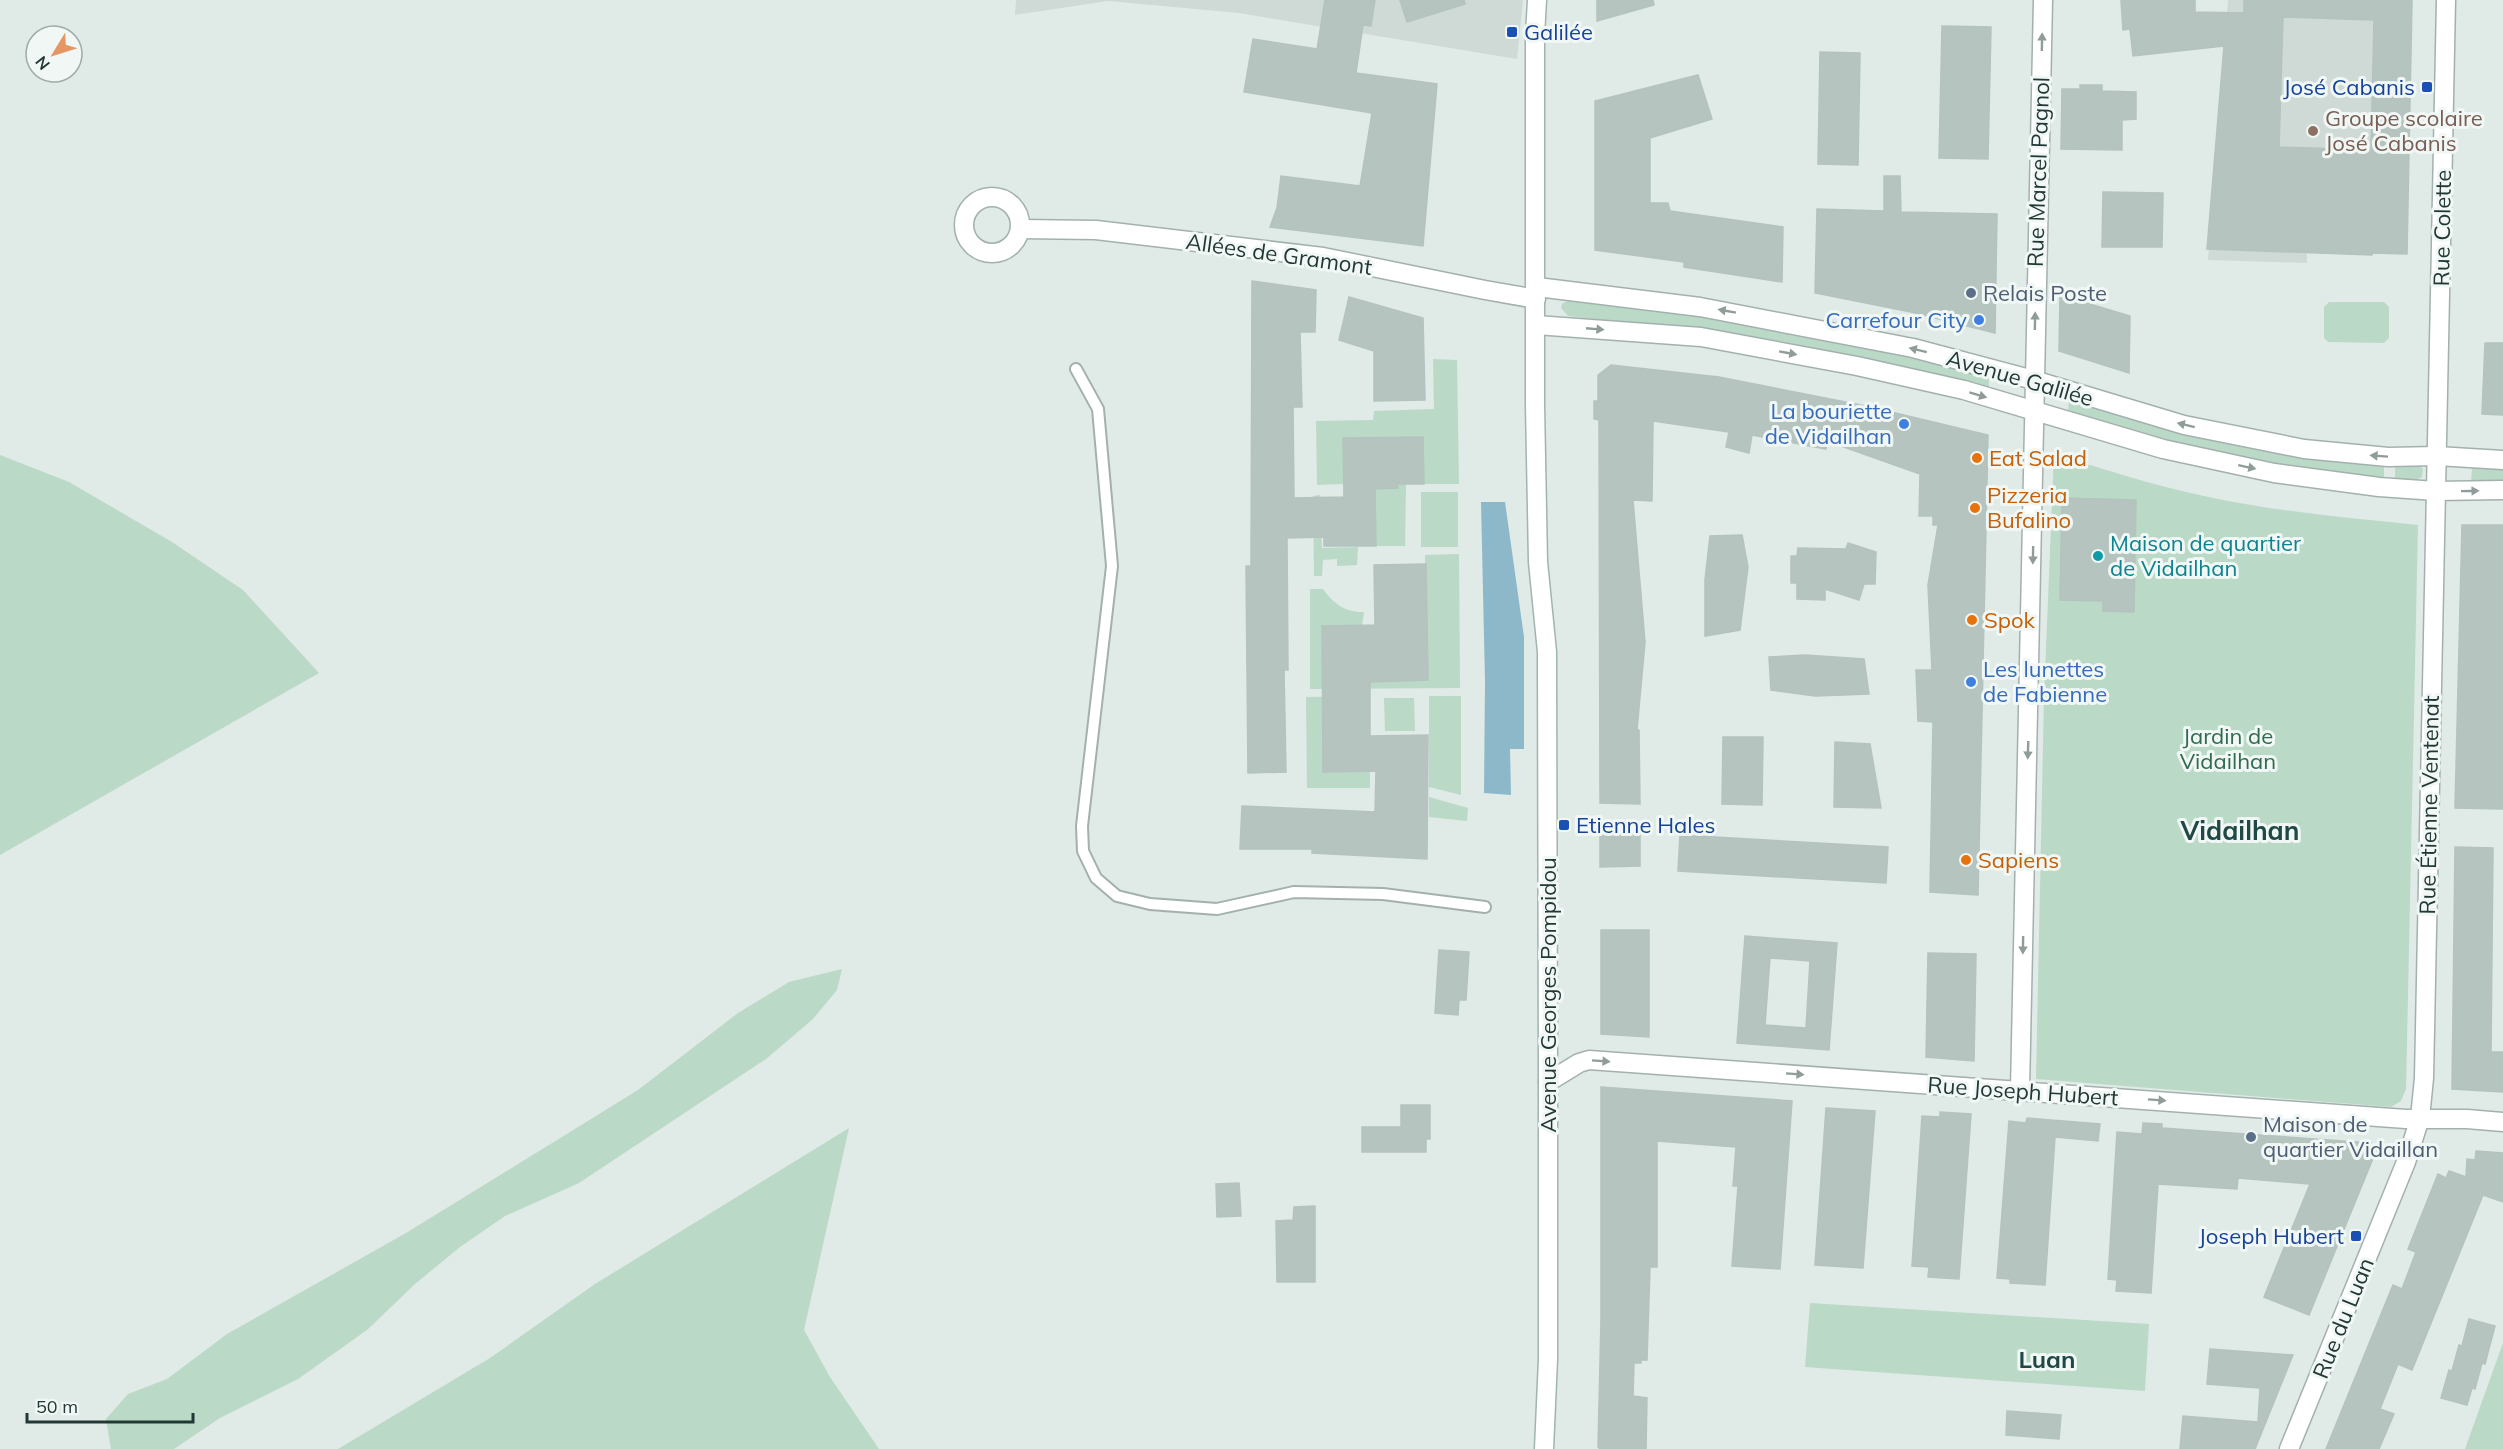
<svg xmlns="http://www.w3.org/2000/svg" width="2503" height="1449" font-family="Mulish,sans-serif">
<rect width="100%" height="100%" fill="#e0eae7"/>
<g fill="#cfd9d6">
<polygon points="1016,0 1523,0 1517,59 1239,13 1108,1 1015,15"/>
<polygon points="2228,0 2412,0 2407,254 2377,252 2373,252 2372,255 2307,253 2307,263 2208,260"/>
</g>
<g fill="#bbd9c7">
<path d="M1569 300C1711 310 1850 342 1989 374V391L1695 331 1568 316 1561 308 1562 304Z"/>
<polygon points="2329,302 2384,302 2389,307 2389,338 2384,343 2328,342 2324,338 2324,307"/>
<polygon points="1433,359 1457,360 1459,484 1424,484 1423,437 1343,438 1344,484 1317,485 1316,421 1373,420 1374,411 1434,409"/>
<polygon points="2069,397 2384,462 2384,479 2222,456 2068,414"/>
<path d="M2054 454C2106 470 2159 487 2213 498 2281 512 2349 518 2418 525L2406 1089 2401 1101 2391 1107 2036 1079 2044 697Z"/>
<polygon points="0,455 69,482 172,542 243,590 319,673 0,855"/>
<polygon points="2395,463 2419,465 2423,469 2422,477 2414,481 2395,480"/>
<polygon points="2472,467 2503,467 2503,483 2471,483"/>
<polygon points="1397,484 1406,484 1405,546 1376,546 1375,489 1397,488"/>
<rect x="1421" y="492" width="37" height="55"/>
<polygon points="1320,495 1322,548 1358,547 1357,565 1337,566 1337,559 1323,560 1322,576 1314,576 1313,496"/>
<path d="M1459 554 1460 688 1310 689V589H1323C1334 604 1344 612 1364 612L1362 625 1322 626 1323 682 1428 680 1425 555Z"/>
<polygon points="1369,696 1370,711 1322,711 1323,771 1370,771 1370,788 1307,788 1306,697"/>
<polygon points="1429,696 1461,696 1461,795 1429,787"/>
<polygon points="1384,698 1414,698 1415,731 1385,731"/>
<polygon points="1429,797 1468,808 1467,821 1429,817"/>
<polygon points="842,969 837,990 813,1019 766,1059 579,1183 505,1216 460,1247 415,1284 367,1330 298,1379 220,1418 174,1449 111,1449 106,1419 128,1394 167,1379 227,1334 406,1233 638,1090 738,1013 789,982"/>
<polygon points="849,1128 804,1330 830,1377 879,1449 338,1449 490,1358 595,1284"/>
<polygon points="1810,1303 2149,1324 2145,1391 1805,1367"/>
<polygon points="2503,1343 2503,1449 2465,1449"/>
</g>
<polygon fill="#8db8ca" points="1481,502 1505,502 1524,637 1524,749 1510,749 1511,795 1484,793 1485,681"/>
<g fill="#b6c4c0" stroke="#b3c3be" stroke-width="1.5" fill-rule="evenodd">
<polygon points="1325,0 1375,0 1371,26 1363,25 1356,73 1437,84 1423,246 1270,227 1277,208 1281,176 1360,186 1372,113 1244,92 1253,39 1317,49"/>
<polygon points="1400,0 1464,0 1465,4 1407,22"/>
<polygon points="1597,0 1653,0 1654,5 1597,21"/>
<path d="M2121 0H2195V12L2244 13V0H2412L2407 254 2372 253V255L2207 249 2224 46 2133 56 2130 29 2123 30ZM2283 17 2374 20 2371 150 2279 147Z"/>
<polygon points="1942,26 1991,27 1988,159 1939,158"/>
<polygon points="1820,52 1860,53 1858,165 1818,164"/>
<polygon points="1698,75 1712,119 1650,138 1650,203 1668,203 1670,211 1783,227 1782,282 1684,267 1684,262 1595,250 1595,101"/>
<polygon points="2080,85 2102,85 2102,91 2136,92 2136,119 2122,120 2122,150 2061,149 2062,89 2080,89"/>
<polygon points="1884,176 1900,176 1901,212 1997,214 1995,333 1911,312 1815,293 1817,209 1884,211"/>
<polygon points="2103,192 2163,193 2162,247 2102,247"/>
<polygon points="1252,281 1316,290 1315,332 1300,332 1302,407 1293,407 1294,498 1344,497 1343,438 1423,437 1424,484 1397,484 1398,488 1375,489 1376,546 1324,546 1324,537 1287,538 1288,670 1284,670 1286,772 1248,773 1246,566 1251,566"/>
<polygon points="2060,295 2130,316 2129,373 2059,351"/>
<polygon points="1349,297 1423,318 1425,400 1374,401 1374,351 1339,340"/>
<polygon points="2485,343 2503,343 2503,415 2482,414"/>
<polygon points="1611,365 1719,377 1866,406 1988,435 1978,895 1930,892 1933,722 1918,721 1916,670 1932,670 1928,585 1938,525 1933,525 1933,516 1919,516 1920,474 1827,441 1826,449 1752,435 1749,453 1726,447 1729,432 1653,421 1652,501 1633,500 1645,642 1637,730 1639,730 1640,804 1600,803 1599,420 1594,419 1594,401 1598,401 1598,375"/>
<polygon points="2062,498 2136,500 2134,612 2103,611 2103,601 2060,600"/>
<polygon points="2462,525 2503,525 2503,809 2455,808"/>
<polygon points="1742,535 1748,567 1740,630 1705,636 1705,580 1710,536"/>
<polygon points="1848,543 1876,552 1875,584 1864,584 1859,600 1825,589 1825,600 1797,599 1797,583 1791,583 1791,556 1797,556 1798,548 1846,549"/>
<polygon points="1426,564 1428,680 1370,682 1370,736 1428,735 1427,859 1312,853 1312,849 1240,849 1242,806 1375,812 1376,771 1323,772 1322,626 1375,625 1374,565"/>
<polygon points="1805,655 1864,659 1869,694 1815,696 1771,690 1769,657"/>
<polygon points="1723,737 1763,737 1762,805 1722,804"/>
<polygon points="1835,742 1870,744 1881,808 1834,807"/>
<polygon points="1600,830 1640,832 1640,866 1600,867"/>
<polygon points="1680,835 1888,847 1886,883 1678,871"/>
<polygon points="2455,847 2493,848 2491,1052 2503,1052 2503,1092 2452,1089"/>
<polygon points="1601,930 1649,930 1649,1037 1601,1034"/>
<path d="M1745 936 1837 943 1829 1050 1737 1043ZM1770 958 1810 961 1806 1028 1765 1025Z"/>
<polygon points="1439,950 1469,952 1466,1000 1459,1000 1458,1015 1435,1013"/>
<polygon points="1928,953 1976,954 1974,1061 1926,1057"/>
<polygon points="1601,1087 1792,1101 1780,1269 1732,1266 1738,1186 1733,1186 1736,1147 1657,1141 1657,1267 1650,1267 1647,1360 1641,1360 1641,1363 1634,1363 1633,1396 1647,1398 1646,1449 1600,1449 1598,1447 1601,1320"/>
<polygon points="1401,1105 1430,1105 1430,1139 1426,1139 1426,1152 1362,1152 1362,1127 1401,1127"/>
<polygon points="1826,1108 1875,1111 1863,1268 1815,1265"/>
<polygon points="1940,1112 1971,1114 1959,1279 1928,1277 1929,1267 1912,1266 1922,1116 1940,1117"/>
<polygon points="2027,1118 2100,1124 2098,1141 2055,1137 2045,1285 2010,1283 2010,1279 1997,1278 2009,1121 2026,1123"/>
<polygon points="2143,1123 2162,1124 2162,1128 2371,1143 2376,1151 2309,1315 2264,1297 2310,1184 2238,1178 2237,1189 2158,1184 2151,1293 2116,1291 2117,1280 2108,1279 2117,1132 2142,1134"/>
<polygon points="2476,1151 2503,1153 2503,1202 2483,1195 2412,1370 2398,1364 2380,1409 2394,1414 2379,1449 2326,1449 2393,1285 2402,1289 2416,1252 2408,1249 2438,1174 2446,1178 2449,1171 2466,1177 2467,1159 2475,1160"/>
<polygon points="1239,1183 1241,1216 1217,1217 1216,1184"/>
<polygon points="1315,1206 1315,1282 1277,1282 1276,1221 1293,1220 1294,1207"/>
<polygon points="2469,1319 2495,1326 2485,1364 2482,1363 2475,1389 2472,1388 2467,1405 2441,1398 2449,1370 2452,1371 2459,1345 2462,1346"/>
<polygon points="2210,1349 2293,1355 2255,1449 2180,1449 2183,1416 2258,1422 2260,1388 2207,1384"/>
<polygon points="2007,1411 2061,1415 2059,1439 2006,1435"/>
</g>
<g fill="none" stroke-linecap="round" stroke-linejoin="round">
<g stroke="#a3b1ae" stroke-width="14">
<polyline id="service" points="1076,369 1098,409 1112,566 1082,826 1083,851 1096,878 1117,896 1150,904 1217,909 1294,892 1383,894 1485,907"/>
</g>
<g stroke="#a3b1ae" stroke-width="21">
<g id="minor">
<circle cx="992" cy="225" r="28"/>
<polyline points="1020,229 1096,230 1323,257 1485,290 1536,299"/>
<polyline points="1537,287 1700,307 1913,348 2034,380 2184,425 2304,449 2388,457 2437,456 2503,460"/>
<polyline points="1536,325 1701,337 1857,366 1964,390 2163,449 2274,473 2379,487 2436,491 2503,490"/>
<polyline points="1548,1082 1579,1063 1589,1060 2406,1119 2467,1119 2503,1122"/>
<polyline points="2020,1090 2043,0"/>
<polyline points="2289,1449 2406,1162 2420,1118 2424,1078 2446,0"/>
</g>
</g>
<g stroke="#a0b4b0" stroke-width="21">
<polyline id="secondary" points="1537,0 1535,35 1535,405 1538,562 1547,652 1548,1082 1548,1359 1544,1449"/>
</g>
<use href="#service" stroke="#fff" stroke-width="10"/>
<use href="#minor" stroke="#fff" stroke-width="18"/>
<use href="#secondary" stroke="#fff" stroke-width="18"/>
</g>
<defs><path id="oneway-solid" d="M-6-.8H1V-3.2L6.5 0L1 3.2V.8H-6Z" transform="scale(1.5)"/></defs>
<g fill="#909c9a">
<use href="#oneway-solid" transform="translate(2042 42) rotate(-89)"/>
<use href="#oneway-solid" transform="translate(1727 311) rotate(-170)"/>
<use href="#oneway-solid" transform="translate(2035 321) rotate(-89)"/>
<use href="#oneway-solid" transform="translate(1595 329) rotate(5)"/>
<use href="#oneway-solid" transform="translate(1918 350) rotate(-166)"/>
<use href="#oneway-solid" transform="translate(1788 353) rotate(10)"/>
<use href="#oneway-solid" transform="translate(1978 395) rotate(17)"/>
<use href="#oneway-solid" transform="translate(2186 425) rotate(-166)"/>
<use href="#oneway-solid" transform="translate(2379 456) rotate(-176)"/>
<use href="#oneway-solid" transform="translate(2247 467) rotate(12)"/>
<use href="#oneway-solid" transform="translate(2470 491) rotate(-1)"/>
<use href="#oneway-solid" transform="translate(2033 555) rotate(91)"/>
<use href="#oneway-solid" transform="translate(2028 750) rotate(92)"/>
<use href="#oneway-solid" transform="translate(2023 945) rotate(91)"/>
<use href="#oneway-solid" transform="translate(1601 1061) rotate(4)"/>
<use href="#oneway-solid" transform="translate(1795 1074) rotate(4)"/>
<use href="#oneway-solid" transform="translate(2157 1100) rotate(4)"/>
</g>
<g fill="#1a4fb4" stroke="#f0f7f4" stroke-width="2">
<rect x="1506" y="26" width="12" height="12" rx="3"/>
<rect x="2421" y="81" width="12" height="12" rx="3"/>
<rect x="1558" y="819" width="12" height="12" rx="3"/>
<rect x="2350" y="1230" width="12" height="12" rx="3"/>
</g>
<circle fill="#8d6e63" stroke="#f0f7f4" stroke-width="2" cx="2313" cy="131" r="6"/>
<g fill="#5c6f8a" stroke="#f0f7f4" stroke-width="2">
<circle cx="1971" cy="293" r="6"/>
<circle cx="2251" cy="1137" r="6"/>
</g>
<g fill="#3f7fe0" stroke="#f0f7f4" stroke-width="2">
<circle cx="1979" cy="320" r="6"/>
<circle cx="1904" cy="424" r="6"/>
<circle cx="1971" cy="682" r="6"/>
</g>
<g fill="#e8710a" stroke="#f0f7f4" stroke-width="2">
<circle cx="1977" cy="458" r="6"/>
<circle cx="1975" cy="508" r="6"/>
<circle cx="1972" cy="620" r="6"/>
<circle cx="1966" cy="860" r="6"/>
</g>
<circle fill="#0f9aa8" stroke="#f0f7f4" stroke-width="2" cx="2098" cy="556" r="6"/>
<g text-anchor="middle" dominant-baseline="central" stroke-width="6" stroke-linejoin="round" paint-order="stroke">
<g font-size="22" fill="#164399" stroke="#f0f7f4" text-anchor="start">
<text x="1524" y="32">Galilée</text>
<text x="2415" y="87" text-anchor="end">José Cabanis</text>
<text x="1576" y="825">Etienne Hales</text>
<text x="2344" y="1236" text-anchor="end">Joseph Hubert</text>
</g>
<g font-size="22" fill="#785e54" stroke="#f0f7f4" text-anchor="start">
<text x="2325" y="118">Groupe scolaire<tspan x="2325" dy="25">José Cabanis</tspan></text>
</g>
<g font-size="22" fill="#223836" stroke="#f0f7f4">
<text transform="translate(2038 172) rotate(-88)">Rue Marcel Pagnol</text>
<text transform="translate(2442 228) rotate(-89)">Rue Colette</text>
<text transform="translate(1279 254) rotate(8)">Allées de Gramont</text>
<text transform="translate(2020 378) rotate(16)">Avenue Galilée</text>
<text transform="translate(2429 805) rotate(-89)">Rue Étienne Ventenat</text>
<text transform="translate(1548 995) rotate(-90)">Avenue Georges Pompidou</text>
<text transform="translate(2023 1091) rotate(4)">Rue Joseph Hubert</text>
<text transform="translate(2343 1318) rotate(-68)">Rue du Luan</text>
</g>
<g font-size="22" fill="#4e5e75" stroke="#f0f7f4" text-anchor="start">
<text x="1983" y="293">Relais Poste</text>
<text x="2263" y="1124">Maison de<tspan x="2263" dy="25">quartier Vidaillan</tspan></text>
</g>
<g font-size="22" fill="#366cbe" stroke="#f0f7f4" text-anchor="end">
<text x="1967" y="320">Carrefour City</text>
<text x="1892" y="411">La bouriette<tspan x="1892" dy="25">de Vidailhan</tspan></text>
<text x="1983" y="669" text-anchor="start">Les lunettes<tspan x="1983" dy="25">de Fabienne</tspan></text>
</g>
<g font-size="22" fill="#c56008" stroke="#f0f7f4" text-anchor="start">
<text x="1989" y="458">Eat Salad</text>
<text x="1987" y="495">Pizzeria<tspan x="1987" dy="25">Bufalino</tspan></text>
<text x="1984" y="620">Spok</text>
<text x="1978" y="860">Sapiens</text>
</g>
<g font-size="22" fill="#0d838f" stroke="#f0f7f4" text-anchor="start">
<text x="2110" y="543">Maison de quartier<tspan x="2110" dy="25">de Vidailhan</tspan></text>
</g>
<g font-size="22" fill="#306b50" stroke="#f0f7f4">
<text x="2228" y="736">Jardin de<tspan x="2228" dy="25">Vidailhan</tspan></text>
</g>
<g font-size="24" font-weight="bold" fill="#204845" stroke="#f0f7f4">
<text x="2047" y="1359">Luan</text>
</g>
<g font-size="26" font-weight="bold" fill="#204845" stroke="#f0f7f4">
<text x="2240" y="830">Vidailhan</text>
</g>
</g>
<g transform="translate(54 54) rotate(232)"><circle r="28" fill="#f0f7f4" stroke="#9eaba8" stroke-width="1.5"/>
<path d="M0-4.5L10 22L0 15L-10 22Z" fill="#e59663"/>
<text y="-9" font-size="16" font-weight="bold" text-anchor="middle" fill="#223836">N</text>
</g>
<path d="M27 1413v9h166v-9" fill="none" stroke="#223836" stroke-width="3"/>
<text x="36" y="1413" font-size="18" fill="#223836" stroke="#f0f7f4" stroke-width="4.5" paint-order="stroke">50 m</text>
</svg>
